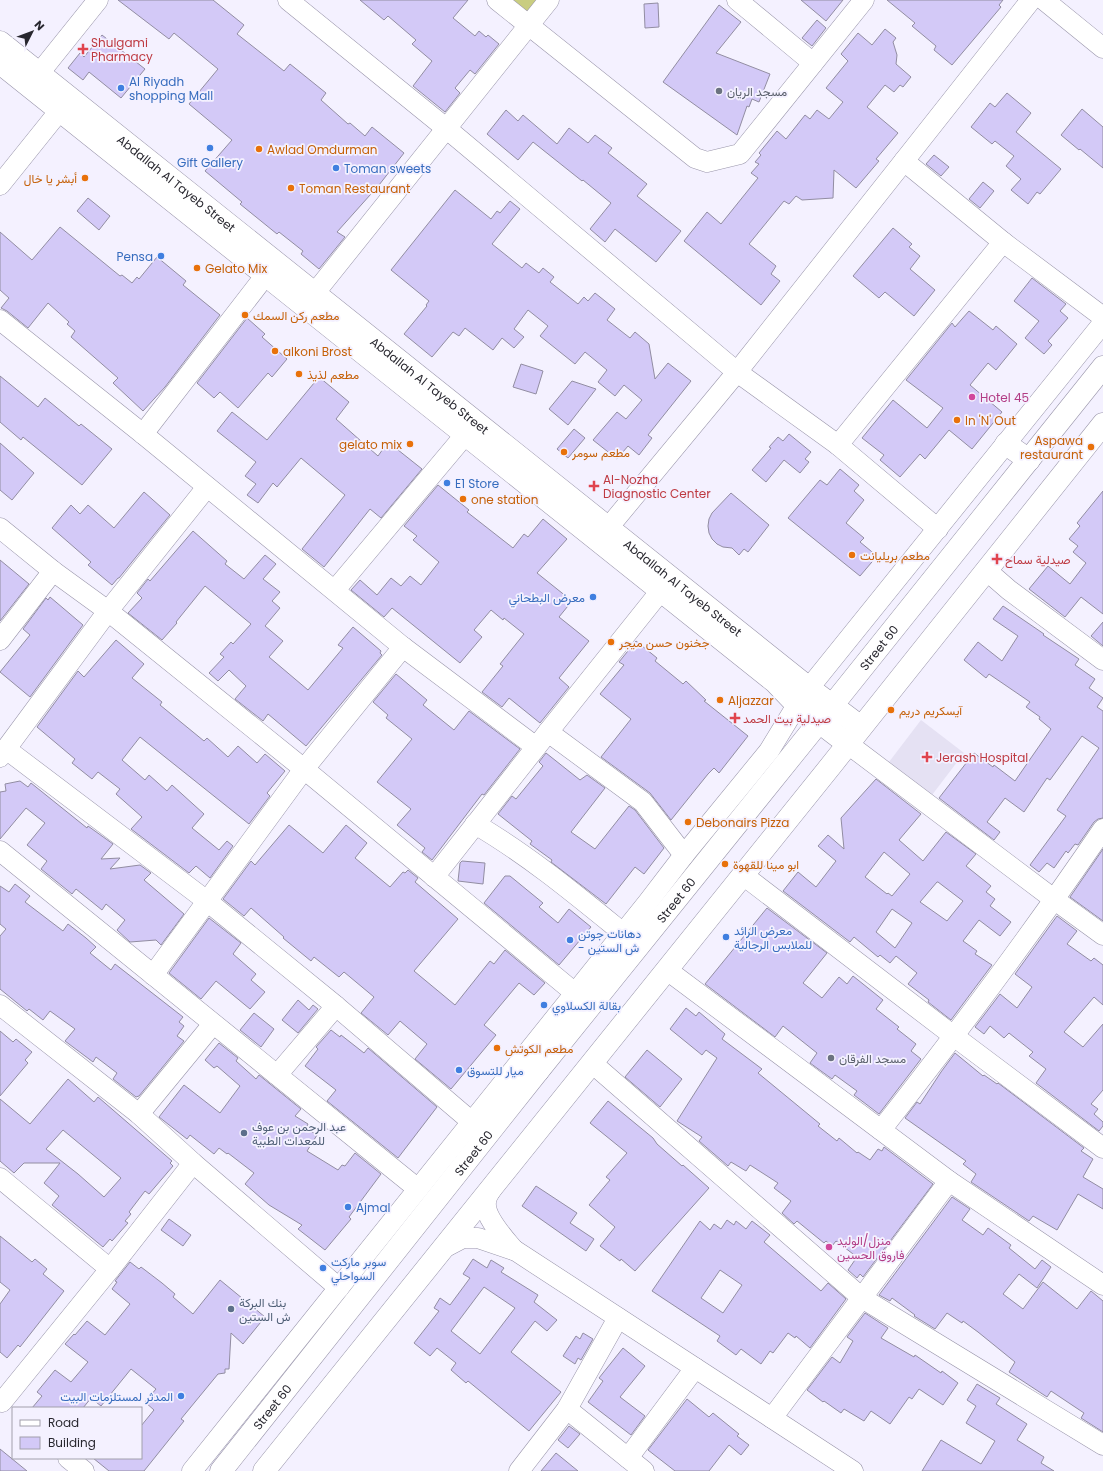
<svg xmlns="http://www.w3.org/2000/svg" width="1103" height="1471" font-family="Poppins,Vazirmatn,sans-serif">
<rect width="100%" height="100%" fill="#f4f1ff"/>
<polygon fill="#e5e1f3" points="921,720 964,753 932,795 889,762"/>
<polygon fill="#c9cd80" points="513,0 552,0 536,19"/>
<g fill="#d3c9f7" stroke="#928da2" fill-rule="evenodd">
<polygon points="118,0 213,0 244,25 237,34 284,71 290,64 326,93 321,100 348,124 350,123 365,136 372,127 404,153 379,185 337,232 345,237 319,269 301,254 303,251 279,232 277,234 240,204 242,202 205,171 232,140 189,104 218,69 174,33 169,39"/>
<polygon points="360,0 468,0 453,18 475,36 479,31 486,37 488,35 499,44 475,74 470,70 455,88 460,93 445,112 413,86 432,61 412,44 416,40 388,16 384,20"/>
<polygon points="801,0 843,0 826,21"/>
<polygon points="887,0 1003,0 999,5 1001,7 952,65 934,50 936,46 912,26 915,23"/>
<polygon points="658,3 659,27 645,28 644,4"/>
<polygon points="719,5 741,22 716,53 770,74 759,102 752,99 749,107 747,106 737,135 663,82"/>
<polygon points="817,20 826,28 812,46 802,38"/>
<polygon points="885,29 896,38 893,42 897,55 896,64 911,77 903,87 900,85 894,92 885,85 867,107 898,133 876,159 879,161 856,188 834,170 833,198 802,200 796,196 789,204 784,201 749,244 776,266 771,274 780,281 761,305 684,241 707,212 721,224 758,178 751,173 759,164 755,162 761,155 759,153 777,131 786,139 805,115 810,119 817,110 829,119 843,102 826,88 848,61 841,54 858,33 872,45"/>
<polygon points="102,35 145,69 121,98 89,72 83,80 68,68 80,53 84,57"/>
<polygon points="1007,93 1031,113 1016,132 1061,169 1040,194 1037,192 1028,204 1011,190 1021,179 1006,166 1014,156 995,141 992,144 971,127 990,103 995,107"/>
<polygon points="1082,109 1103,127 1103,168 1080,149 1079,150 1061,135"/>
<polygon points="506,110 518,121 523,115 557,144 569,128 588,143 595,135 612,148 608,153 647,184 637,196 681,231 656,262 615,229 605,242 590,229 611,203 583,180 582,181 533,142 518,160 487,134"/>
<polygon points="934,155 949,167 941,176 926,164"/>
<polygon points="983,182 994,191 980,208 969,199"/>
<polygon points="455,190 491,219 497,211 500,213 510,201 520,209 492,244 522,268 526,263 539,273 543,268 554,277 550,282 578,304 584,297 588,301 595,293 615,309 607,320 630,338 635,332 649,344 655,379 668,363 691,381 648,435 652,438 639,455 628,446 617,459 593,440 617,412 626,419 642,400 624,385 615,396 598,382 607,370 585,352 575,364 540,336 548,326 528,310 514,329 524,337 514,348 502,338 493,350 465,328 459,336 453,332 432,357 404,334 427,306 426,305 429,301 391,270"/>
<polygon points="88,198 110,216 99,230 77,211"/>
<polygon points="60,227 120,276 122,275 132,283 137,277 139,279 157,257 186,281 183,285 220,315 165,387 143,411 113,383 118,378 71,337 75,331 67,324 69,322 48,303 28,328 7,311 1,308 9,298 0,290 0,232 32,260"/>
<polygon points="893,228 912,244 909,247 920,256 910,269 935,290 914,316 885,292 879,298 853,276"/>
<polygon points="1032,278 1066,304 1060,311 1068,318 1048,341 1052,345 1044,354 1025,338 1039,321 1014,301"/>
<polygon points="969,311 993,330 996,326 1017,344 996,370 988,363 970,385 1002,412 972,449 949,430 925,459 920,454 900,477 880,460 884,455 862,438 893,400 927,428 943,408 906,380 952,323 955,327"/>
<polygon points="247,318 265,334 262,337 287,359 272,377 268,373 238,408 220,392 214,398 197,383"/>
<polygon points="521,364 543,371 536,394 513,387"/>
<polygon points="0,376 38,407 45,398 79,426 81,424 112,449 82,485 23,437 21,440 0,422"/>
<polygon points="319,377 349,402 336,419 378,456 388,442 422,469 381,518 370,509 324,567 302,549 345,495 301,458 277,487 273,483 258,503 247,495 256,484 245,476 256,462 217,431 232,412 267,440"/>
<polygon points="572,381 596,389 568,425 549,409"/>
<polygon points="574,429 585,438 568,458 557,449"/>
<polygon points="789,434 811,452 805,459 809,462 800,473 784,460 766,482 752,470 771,448 769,447 778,437 783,441"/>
<polygon points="0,443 34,473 12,500 0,490"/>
<polygon points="840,469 859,485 854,491 864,500 846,523 864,538 860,542 877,556 860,576 788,518 820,480 827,485"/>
<polygon points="438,485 469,510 467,512 513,548 524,534 528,537 543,519 567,539 537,573 572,601 559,617 589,641 559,678 569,687 540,723 509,698 502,707 482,692 503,666 500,664 524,634 504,618 503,620 491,610 474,630 482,637 460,663 392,608 384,617 351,590 360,580 377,595 391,578 401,586 410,576 421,585 439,562 413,540 417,536 404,526"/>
<polygon points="1103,491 1103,614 1081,597 1065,617 1029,589 1048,566 1070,584 1086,563 1073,552 1078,546 1069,539 1080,526 1077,523"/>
<polygon points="144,492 170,515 119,578 118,578 112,585 88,565 91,562 52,528 71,505 80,514 88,505 114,528"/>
<polygon points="731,493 769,525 748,552 744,549 739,555 732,548 723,547 717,544 712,539 709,533 708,526 709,519 712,513"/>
<polygon points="193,531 227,561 225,564 244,579 265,555 276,564 263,579 280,592 272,601 280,608 265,626 283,641 269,657 308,690 343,648 338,645 353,627 381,651 380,653 382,655 306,746 268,714 263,721 235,699 246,686 229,670 218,681 209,673 224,657 220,654 231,642 233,644 251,624 205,586 176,622 177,623 162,640 128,613 142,598 137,593 148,579 150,581"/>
<polygon points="0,560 29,584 0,621"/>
<polygon points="50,597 83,625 30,697 0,672 30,635 23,629 46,598 48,600"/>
<polygon points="1003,606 1044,634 1043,635 1079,659 1075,665 1095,679 1089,688 1103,698 1097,707 1103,711 1103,818 1098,819 1094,822 1078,845 1075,844 1068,853 1066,851 1054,868 1047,863 1039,872 1030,865 1066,816 1057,810 1099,748 1082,736 1050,780 1047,778 1024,812 1005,798 987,822 1000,832 994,840 939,798 974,753 993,767 994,765 1015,781 1051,729 1039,719 1040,717 1026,707 1030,702 989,674 986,678 964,660 978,642 1002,661 1018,636 993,619"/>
<polygon points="1103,622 1103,646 1091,636"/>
<polygon points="116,640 144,664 132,678 162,702 160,705 204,741 207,738 228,757 238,746 257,763 265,754 285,771 267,793 270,796 249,824 140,737 122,760 145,780 149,775 167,791 172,785 204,814 192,828 219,850 227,841 233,846 210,878 196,866 189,873 131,829 142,817 116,794 120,789 98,772 92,779 72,763 75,759 37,727 78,671 84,677"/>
<polygon points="636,641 657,658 655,661 683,684 686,681 706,700 704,701 748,736 719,773 714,768 708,774 671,820 650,793 601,757 631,719 600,694 624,665 619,662"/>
<polygon points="396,674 427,700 423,705 454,730 469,711 520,749 484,795 482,794 432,860 422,852 425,848 397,825 411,809 377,782 412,739 386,718 388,715 373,702"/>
<polygon points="546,753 580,780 587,775 605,788 571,832 595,849 629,806 635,810 664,848 644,874 635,867 606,904 551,862 552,860 530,844 532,841 498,814 512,796 516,799 543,766 539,762"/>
<path d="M876 779 921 814 899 840 923 861 946 832 976 854 966 866 991 886 986 892 995 899 990 906 1011 922 1000 936 979 920 963 941 977 951 975 954 992 965 951 1020 928 1002 929 1000 908 984 917 973 896 956 890 963 880 955 878 957 854 937 850 942 783 891 798 872 816 887 836 861 818 846 828 835 844 849 841 818ZM884 852 910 874 892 896 888 893 887 894 865 877ZM937 882H938L963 901 947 921 920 902ZM892 909 912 923 895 948 876 932Z"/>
<polygon points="20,781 28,787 31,783 87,828 88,826 113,844 101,859 120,858 110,869 140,865 151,873 144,880 184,914 161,945 156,940 130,942 117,930 125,920 106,904 102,910 76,889 72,894 41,869 47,861 27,845 45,823 26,808 0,839 0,792 6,791 5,784"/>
<polygon points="289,825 323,853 346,825 367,843 355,858 390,887 403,872 405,873 408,870 418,878 415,882 458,919 414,971 455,1005 490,961 494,964 505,950 545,983 534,995 519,983 484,1025 496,1035 451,1089 415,1059 427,1044 400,1021 388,1035 361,1013 374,997 344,972 339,977 314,957 311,961 283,938 284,937 251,908 244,916 223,899 251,861 255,865"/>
<polygon points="1103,849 1103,921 1070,897"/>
<polygon points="462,861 485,863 483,884 458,881 460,863"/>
<polygon points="505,876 510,876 543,903 539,907 558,923 569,909 591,927 559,965 484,903"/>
<polygon points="15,884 30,896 25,902 63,931 68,924 86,938 96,947 90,953 111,970 115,964 183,1017 179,1022 184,1026 177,1036 184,1041 139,1096 136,1097 113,1079 117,1073 96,1057 93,1062 65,1041 75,1029 50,1011 43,1020 29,1009 27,1011 0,989 0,936 6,929 0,924 0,886 9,892"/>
<polygon points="767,908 827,953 803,983 822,998 839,977 847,984 853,976 883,1000 876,1009 899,1027 897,1029 916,1044 911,1051 921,1059 879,1114 854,1095 857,1091 835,1075 832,1079 810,1063 817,1053 783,1026 775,1037 705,984"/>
<polygon points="1057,916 1077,931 1067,944 1091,961 1094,958 1103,965 1103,1005 1094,997 1064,1032 1083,1047 1103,1024 1103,1090 1091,1104 1098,1109 1094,1114 1103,1122 1103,1126 1099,1131 1036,1083 1046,1069 1029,1056 1033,1052 1009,1033 1004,1038 990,1026 984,1034 975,1027 1000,994 1017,1008 1032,987 1015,974"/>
<polygon points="209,918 241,943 233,954 256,974 251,980 265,992 250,1009 216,981 201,999 169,973"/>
<polygon points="298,1000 309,1010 313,1005 318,1009 298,1033 282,1020"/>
<polygon points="686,1008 696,1016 699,1012 725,1034 722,1039 762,1069 758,1073 820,1124 818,1126 837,1141 839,1138 857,1153 858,1152 870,1160 878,1149 882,1151 884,1147 933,1184 863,1277 860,1274 857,1278 848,1270 857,1257 836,1241 832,1246 826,1241 824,1243 797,1221 794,1224 782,1213 791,1201 774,1188 778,1183 750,1165 746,1171 731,1162 728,1166 699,1141 702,1137 677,1121 717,1058 706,1050 702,1055 670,1029"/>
<polygon points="254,1013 274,1029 261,1047 240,1030"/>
<polygon points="331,1030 340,1037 341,1035 364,1053 368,1048 437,1107 398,1158 327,1101 336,1090 305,1066 318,1049 316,1047"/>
<polygon points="0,1031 13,1042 16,1039 32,1052 25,1060 28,1063 0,1096"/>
<polygon points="219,1043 238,1058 236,1061 256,1079 259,1075 301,1109 295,1116 308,1124 306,1128 317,1135 307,1151 338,1170 342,1165 345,1166 355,1153 381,1174 349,1217 351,1219 325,1250 298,1229 302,1225 269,1205 245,1184 254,1173 228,1153 227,1154 219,1148 214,1154 190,1135 187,1139 159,1117 184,1085 220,1113 240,1086 217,1066 214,1068 205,1060"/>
<polygon points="647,1050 682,1079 660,1107 625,1077"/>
<polygon points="955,1053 983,1076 984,1075 997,1084 998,1083 1084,1148 1081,1151 1093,1159 1083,1177 1103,1189 1103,1209 1078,1194 1057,1230 1033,1216 1029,1221 971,1182 976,1174 963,1164 966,1161 905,1118 917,1102 920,1104 941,1072"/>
<path d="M68 1079 94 1102 98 1097 172 1161 170 1163 173 1166 149 1194 145 1191 129 1212 131 1214 125 1221 128 1223 112 1241 110 1239 103 1247 52 1205 59 1196 44 1183 60 1163H24L14 1173 0 1161V1099L30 1124ZM63 1130 121 1178 104 1197 78 1174 46 1149Z"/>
<polygon points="608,1101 653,1138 657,1144 682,1166 683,1165 709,1188 635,1271 621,1259 620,1261 600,1246 615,1227 589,1205 610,1180 606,1177 627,1153 590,1123"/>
<polygon points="536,1186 577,1213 570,1223 594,1239 586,1251 522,1206"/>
<polygon points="952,1197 970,1209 962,1220 983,1235 988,1228 1011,1245 1009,1248 1035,1269 1042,1260 1051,1267 1037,1288 1019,1274 1003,1294 1023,1309 1043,1282 1077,1309 1091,1291 1103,1301 1103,1432 1081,1418 1084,1413 1051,1391 1047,1397 1009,1372 1015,1362 978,1332 963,1321 962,1323 947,1313 935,1329 914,1316 915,1315 892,1298 890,1301 879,1295"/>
<polygon points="169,1219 191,1235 183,1246 161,1230"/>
<path d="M727 1220 734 1225 736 1221 746 1229 752 1221 770 1235 764 1242 821 1291 828 1283 846 1299 810 1348 796 1336 795 1338 788 1333 773 1353 770 1351 761 1364 741 1349 736 1355 717 1341 720 1336 652 1291 700 1221 710 1230 714 1224 721 1229ZM720 1270 742 1285 723 1313 701 1298Z"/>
<polygon points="0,1236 32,1262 35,1259 47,1269 43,1274 64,1291 20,1347 18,1345 7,1358 0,1352 0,1304 10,1290 0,1282"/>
<path d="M473 1259 487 1268 491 1260 504 1268 501 1272 538 1295 534 1302 557 1320 547 1331 535 1321 511 1352 561 1392 529 1431 468 1381 466 1383 451 1370 456 1363 437 1348 430 1356 414 1343 439 1311 434 1308 440 1298 450 1305 470 1278 463 1274ZM484 1287 515 1308 480 1354 451 1331Z"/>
<polygon points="130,1262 139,1269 141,1267 162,1283 175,1294 173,1297 193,1314 220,1280 265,1317 243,1344 231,1333 229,1369 225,1369 225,1373 218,1374 181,1419 184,1421 144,1471 109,1471 93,1458 141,1458 141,1426 154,1410 145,1402 156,1389 131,1369 101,1406 91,1398 83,1408 32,1408 42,1396 37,1392 55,1370 71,1382 88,1362 65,1344 74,1334 75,1335 87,1321 105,1335 130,1304 112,1289 117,1282 115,1281"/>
<polygon points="865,1313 888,1328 881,1338 914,1357 915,1355 941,1373 942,1371 958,1383 943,1405 919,1389 912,1399 909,1397 890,1424 871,1411 864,1421 844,1409 841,1413 824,1401 823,1402 807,1390 832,1357 840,1363 853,1341 847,1337"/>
<polygon points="583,1333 593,1339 581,1360 578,1358 575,1364 563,1356 576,1336 580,1339"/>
<polygon points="623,1348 645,1366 620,1397 645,1416 631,1435 588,1402 603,1381 599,1378"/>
<polygon points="977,1384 1000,1398 996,1404 1027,1424 1017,1440 1044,1457 1041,1463 1054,1471 922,1471 941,1440 981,1464 995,1441 966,1423 976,1406 967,1400"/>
<polygon points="687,1399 709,1417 713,1413 739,1434 737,1436 749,1445 741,1455 729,1445 709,1471 675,1471 648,1450"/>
<polygon points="569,1426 580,1434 568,1448 558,1440"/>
<polygon points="0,1449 27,1471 0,1471"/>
<polygon points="556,1453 578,1471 541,1471"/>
</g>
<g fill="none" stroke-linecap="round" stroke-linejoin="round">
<g stroke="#9995aa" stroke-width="21">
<g id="minor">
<polyline points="288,0 447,129 737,372 838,445 938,529"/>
<polyline points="497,0 695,158 707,162 740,154 864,0"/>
<polyline points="737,0 813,63"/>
<polyline points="1044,0 1103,48"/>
<polyline points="29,86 98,0"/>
<polyline points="904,161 1031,0"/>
<polyline points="0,185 69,99"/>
<polyline points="314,294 549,0"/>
<polyline points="0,320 143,434 403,647 536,747"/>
<polyline points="143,434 275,263"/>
<polyline points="838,445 1003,242"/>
<polyline points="0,528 53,571 108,611 304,769 575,993"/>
<polyline points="598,540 737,372 904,161 1003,242 1103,317"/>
<polyline points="986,570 1009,590 1103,660"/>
<polyline points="335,590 465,435"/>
<polyline points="0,640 53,571"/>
<polyline points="548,732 643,802 684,855"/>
<polyline points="848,744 1055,900 1103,935"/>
<polyline points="6,749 207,901 336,1006 472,1122"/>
<polyline points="0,757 108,611 207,487"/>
<path d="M475 824C528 855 575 894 623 933"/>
<polyline points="0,851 418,1189"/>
<polyline points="743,875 955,1037 1103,1148"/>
<polyline points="434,877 548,732 671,578"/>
<polyline points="667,970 949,1181 1103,1285"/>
<polyline points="153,975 304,769 403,647"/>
<polyline points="0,1005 139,1114 193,1163 339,1288"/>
<polyline points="592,1063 862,1298 1103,1445"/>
<polyline points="277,1075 336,1006"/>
<polyline points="139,1114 213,1024"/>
<path d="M881 1130C958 1032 1033 932 1103 829"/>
<polyline points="0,1178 110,1269"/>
<path d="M492 1188C490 1192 486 1197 486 1202 484 1217 505 1239 514 1250"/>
<polyline points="442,1249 463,1238 478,1238 516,1251 853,1471"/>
<polyline points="2,1402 110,1269 193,1163"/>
<polyline points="567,1409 644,1471"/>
<polyline points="772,1418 949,1181"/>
<polyline points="68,1458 84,1471"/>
<polyline points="628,1458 695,1368"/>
<polyline points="192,1471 648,902 684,855 769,751 797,705 809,688 1103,323"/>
<polyline points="519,1471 567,1409 618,1318"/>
</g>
</g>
<g stroke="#9995aa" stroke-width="23">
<g id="major">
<path id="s1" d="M0 42 809 688 861 727"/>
<polyline points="0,63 775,682 797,705 848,744"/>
<polyline points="1006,444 1029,460"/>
<polyline points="522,1059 538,1071"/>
<path id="s2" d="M221 1471 538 1071 819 722 1103 367"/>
<polyline points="264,1471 833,763 1103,424"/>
</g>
</g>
<use href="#minor" stroke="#fff" stroke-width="20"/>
<use href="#major" stroke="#fff" stroke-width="22"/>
</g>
<g fill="#e0444e" stroke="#f4f1ff" stroke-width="1.5">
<path d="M81 43h4v4h4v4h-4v4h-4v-4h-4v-4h4z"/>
<path d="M592 480h4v4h4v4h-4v4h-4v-4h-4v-4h4z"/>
<path d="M995 553h4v4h4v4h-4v4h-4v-4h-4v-4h4z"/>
<path d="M733 712h4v4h4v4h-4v4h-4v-4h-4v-4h4z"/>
<path d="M925 751h4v4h4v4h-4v4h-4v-4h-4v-4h4z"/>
</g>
<g fill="#3f7fe0" stroke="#f4f1ff" stroke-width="1.5">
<circle cx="121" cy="88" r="4"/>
<circle cx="210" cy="148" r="4"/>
<circle cx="336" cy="168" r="4"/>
<circle cx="161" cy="256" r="4"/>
<circle cx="447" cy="483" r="4"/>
<circle cx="593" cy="597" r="4"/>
<circle cx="726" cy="937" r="4"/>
<circle cx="570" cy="940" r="4"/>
<circle cx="544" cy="1005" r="4"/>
<circle cx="459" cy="1070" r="4"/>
<circle cx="348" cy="1207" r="4"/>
<circle cx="323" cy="1268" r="4"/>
<circle cx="181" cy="1396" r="4"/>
</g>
<g fill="#6b7280" stroke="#f4f1ff" stroke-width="1.5">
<circle cx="719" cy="91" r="4"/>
<circle cx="831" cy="1058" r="4"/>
</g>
<g fill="#e8710a" stroke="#f4f1ff" stroke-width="1.5">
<circle cx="259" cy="149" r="4"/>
<circle cx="85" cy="178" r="4"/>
<circle cx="291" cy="188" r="4"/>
<circle cx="197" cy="268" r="4"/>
<circle cx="245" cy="315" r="4"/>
<circle cx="275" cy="351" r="4"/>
<circle cx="299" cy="374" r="4"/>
<circle cx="957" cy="420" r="4"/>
<circle cx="410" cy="444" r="4"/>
<circle cx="1091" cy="447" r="4"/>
<circle cx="564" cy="452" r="4"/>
<circle cx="463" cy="499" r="4"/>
<circle cx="852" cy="555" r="4"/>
<circle cx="611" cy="642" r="4"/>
<circle cx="720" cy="700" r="4"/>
<circle cx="891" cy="710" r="4"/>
<circle cx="688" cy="822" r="4"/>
<circle cx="725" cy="864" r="4"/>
<circle cx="497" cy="1048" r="4"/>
</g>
<g fill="#d1479c" stroke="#f4f1ff" stroke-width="1.5">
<circle cx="972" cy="397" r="4"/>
<circle cx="829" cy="1247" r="4"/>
</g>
<g fill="#5c6f8a" stroke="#f4f1ff" stroke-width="1.5">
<circle cx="244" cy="1133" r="4"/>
<circle cx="231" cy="1309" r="4"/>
</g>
<g text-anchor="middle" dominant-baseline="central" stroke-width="3.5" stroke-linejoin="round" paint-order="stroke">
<g font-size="12" fill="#be3a42" stroke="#f4f1ff" text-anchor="start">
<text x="91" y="42">Shulgami<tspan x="91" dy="14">Pharmacy</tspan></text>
<text x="603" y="479">Al-Nozha<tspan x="603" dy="14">Diagnostic Center</tspan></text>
<text x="1005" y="559">صيدلية سماح</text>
<text x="743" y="718">صيدلية بيت الحمد</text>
<text x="936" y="757">Jerash Hospital</text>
</g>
<g font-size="12" fill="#366cbe" stroke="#f4f1ff" text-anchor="start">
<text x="129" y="81">Al Riyadh<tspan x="129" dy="14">shopping Mall</tspan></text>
<text x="210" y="162" text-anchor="middle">Gift Gallery</text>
<text x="344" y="168">Toman sweets</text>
<text x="153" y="256" text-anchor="end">Pensa</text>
<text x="455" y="483">E1 Store</text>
<text x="585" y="597" text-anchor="end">معرض البطحاني</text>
<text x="734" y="930">معرض الرائد<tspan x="734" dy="14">للملابس الرجالية</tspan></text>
<text x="578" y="933">دهانات جوتن<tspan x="578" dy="14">- ش الستين</tspan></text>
<text x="552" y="1005">بقالة الكسلاوي</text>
<text x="467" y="1070">ميار للتسوق</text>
<text x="356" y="1207">Ajmal</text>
<text x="331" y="1261">سوبر ماركت<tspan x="331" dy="14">السواحلي</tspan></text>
<text x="173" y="1396" text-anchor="end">المدثر لمستلزمات البيت</text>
</g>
<g font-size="12" fill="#5b616d" stroke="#f4f1ff" text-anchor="start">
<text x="727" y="91">مسجد الريان</text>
<text x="839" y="1058">مسجد الفرقان</text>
</g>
<g font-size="12" fill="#c56008" stroke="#f4f1ff" text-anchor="start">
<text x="267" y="149">Awlad Omdurman</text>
<text x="77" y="178" text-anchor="end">أبشر يا خال</text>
<text x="299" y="188">Toman Restaurant</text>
<text x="205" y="268">Gelato Mix</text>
<text x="253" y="315">مطعم ركن السمك</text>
<text x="283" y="351">alkoni Brost</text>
<text x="307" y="374">مطعم لذيذ</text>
<text x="965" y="420">In 'N' Out</text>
<text x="1083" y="440" text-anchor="end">Aspawa<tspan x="1083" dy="14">restaurant</tspan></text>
<text x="402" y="444" text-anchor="end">gelato mix</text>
<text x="572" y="452">مطعم سومر</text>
<text x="471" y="499">one station</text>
<text x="860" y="555">مطعم بريليانت</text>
<text x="619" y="642">جخنون حسن ميجر</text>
<text x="728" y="700">Aljazzar</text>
<text x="899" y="710">آيسكريم دريم</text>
<text x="696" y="822">Debonairs Pizza</text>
<text x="733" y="864">ابو مينا للقهوة</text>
<text x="505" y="1048">مطعم الكوتش</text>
</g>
<g font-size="12" fill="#28272f" stroke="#f4f1ff">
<text stroke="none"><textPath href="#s1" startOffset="226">Abdallah Al Tayeb Street</textPath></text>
<text stroke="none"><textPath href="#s1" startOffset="550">Abdallah Al Tayeb Street</textPath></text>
<text stroke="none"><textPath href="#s1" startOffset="874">Abdallah Al Tayeb Street</textPath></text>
<text stroke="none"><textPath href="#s2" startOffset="1054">Street 60</textPath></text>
<text stroke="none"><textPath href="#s2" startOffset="730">Street 60</textPath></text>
<text stroke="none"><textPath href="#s2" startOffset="406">Street 60</textPath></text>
<text stroke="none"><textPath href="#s2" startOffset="82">Street 60</textPath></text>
</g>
<g font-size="12" fill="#b23c85" stroke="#f4f1ff" text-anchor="start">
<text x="980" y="397">Hotel 45</text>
<text x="837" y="1240">منزل/الوليد<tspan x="837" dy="14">فاروق الحسين</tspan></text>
</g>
<g font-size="12" fill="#4e5e75" stroke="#f4f1ff" text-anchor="start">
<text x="252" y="1126">عبد الرحمن بن عوف<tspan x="252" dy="14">للمعدات الطبية</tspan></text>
<text x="239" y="1302">بنك البركة<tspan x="239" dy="14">ش الستين</tspan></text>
</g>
</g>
<rect x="12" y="1407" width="130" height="52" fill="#f4f1ff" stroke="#a2a0ac"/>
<rect x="20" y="1420" width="20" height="6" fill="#ffffff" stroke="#a2a0ac"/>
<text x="48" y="1427" font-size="12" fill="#28272f">Road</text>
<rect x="20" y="1437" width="20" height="12" fill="#d3c9f7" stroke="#a2a0ac"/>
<text x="48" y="1447" font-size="12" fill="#28272f">Building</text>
<g transform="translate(32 32) rotate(48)" stroke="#f4f1ff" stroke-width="3" paint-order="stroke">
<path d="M0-3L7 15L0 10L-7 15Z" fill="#28272f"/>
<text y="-6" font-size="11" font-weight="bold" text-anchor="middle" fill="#28272f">N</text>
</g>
</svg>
